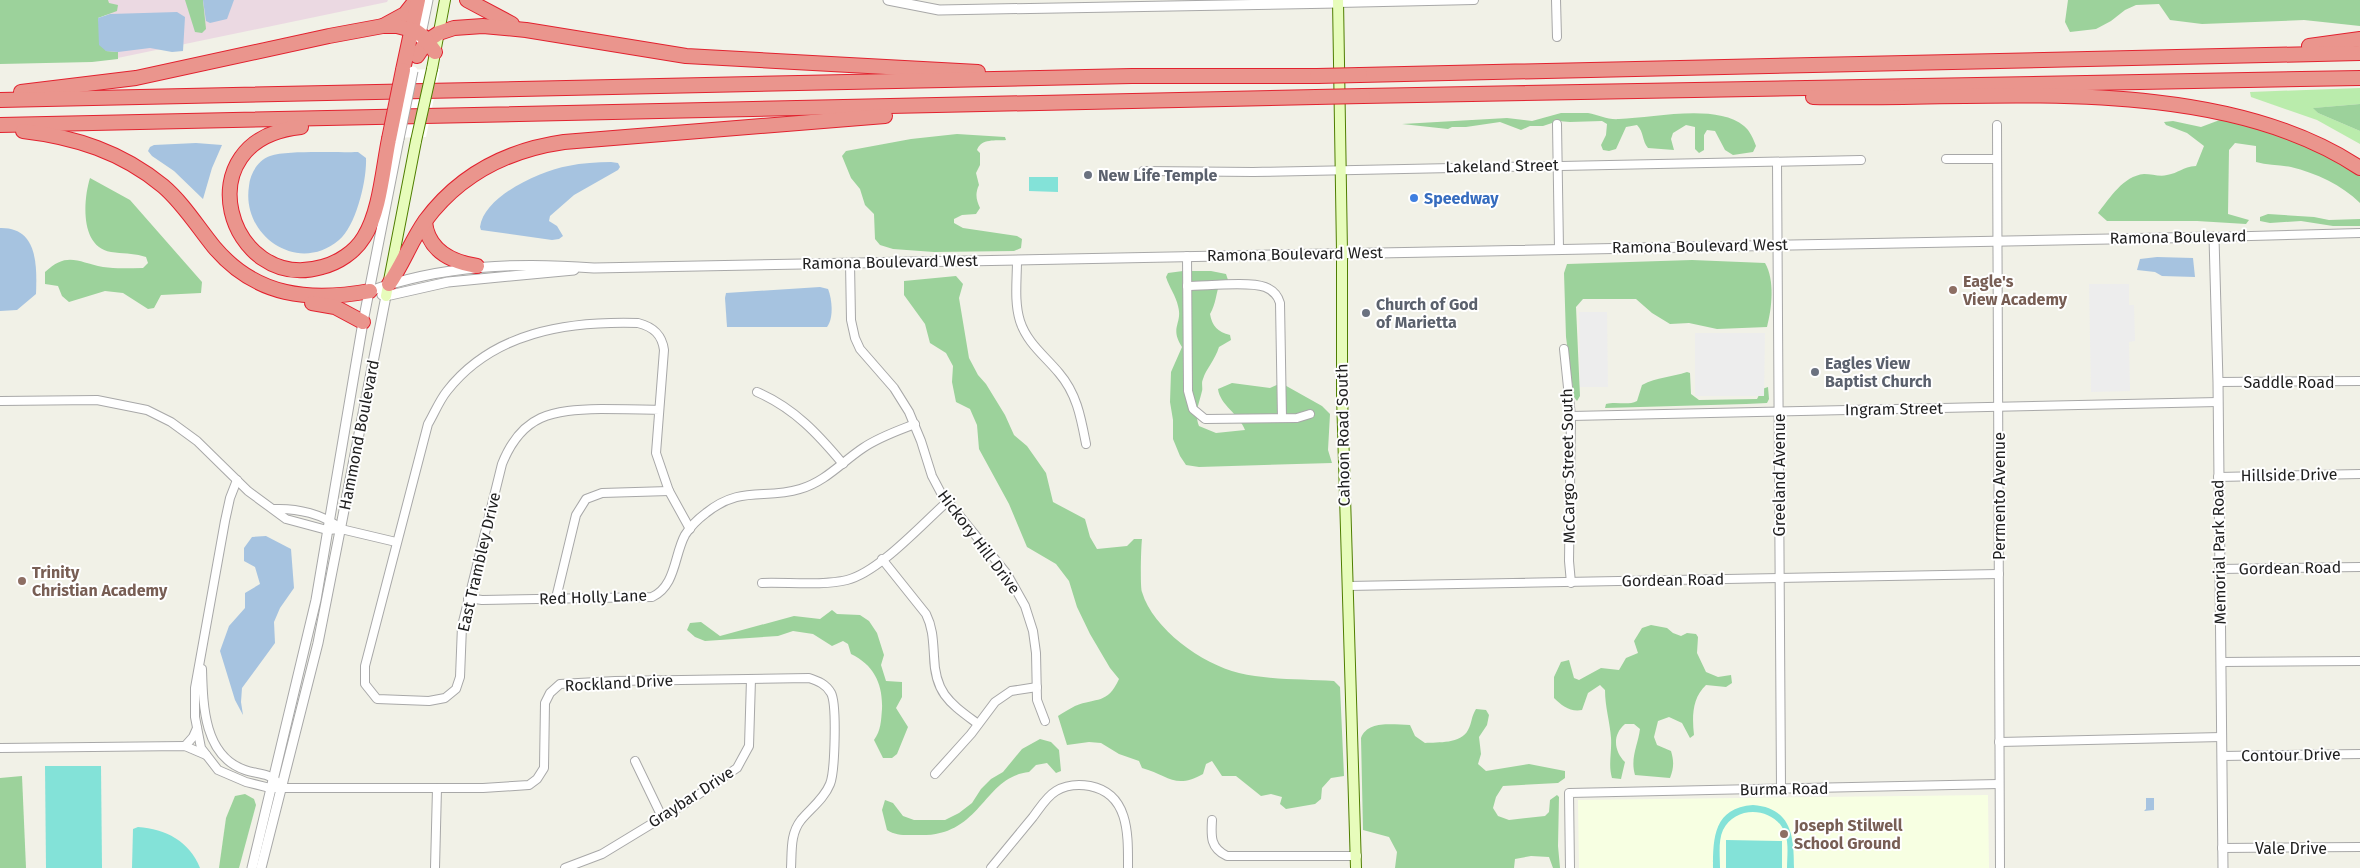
<svg xmlns="http://www.w3.org/2000/svg" width="2360" height="868" font-family="'Fira Sans',sans-serif">
<rect width="100%" height="100%" fill="#f1f1e7"/>
<polygon fill="#ebd9e2" points="107,0 388,0 387,2 108,60"/>
<polygon fill="#f7ffe2" points="1988,795 1989,868 1579,868 1578,800"/>
<polygon fill="#baecac" points="2360,88 2360,104 2314,108 2318,113 2360,131 2360,144 2317,120 2251,97 2250,92"/>
<g fill="#9cd29b">
<polygon points="0,0 108,0 109,3 118,5 117,11 98,18 106,51 118,52 118,59 92,62 0,64"/>
<polygon points="185,0 203,0 206,29 202,33 195,32"/>
<polygon points="2068,0 2360,0 2360,26 2304,20 2202,24 2170,20 2159,4 2136,5 2125,10 2111,21 2096,29 2070,32 2065,22"/>
<polygon points="2360,104 2360,131 2318,113 2313,108"/>
<path d="M1561 113C1570 113 1580 113 1588 113 1599 115 1608 120 1619 119 1653 118 1716 103 1744 126 1750 131 1753 138 1756 146L1753 152 1733 155 1725 150 1715 131 1707 130 1704 135V150L1699 153 1695 149V127L1686 125 1673 133 1671 139 1674 150 1648 148C1642 141 1644 132 1637 125L1626 127 1616 149 1609 151 1603 150 1601 145 1606 135 1607 124 1602 121 1570 122 1558 121 1543 126H1530L1521 130 1500 122 1466 127H1452L1448 129 1402 124 1507 118 1532 121Z"/>
<path d="M2225 118 2312 145 2360 171V203C2342 185 2316 173 2291 167 2280 165 2267 165 2256 162V146L2235 143 2229 150 2228 214 2249 220 2246 224 2197 221H2107L2098 213C2110 198 2123 176 2144 174 2152 174 2160 177 2167 175 2179 173 2182 167 2196 166L2204 146 2187 133 2166 125 2164 122 2173 121 2201 127Z"/>
<path d="M957 134 1005 137 1006 140C996 141 981 138 977 150L980 153V165L976 173 979 185C975 193 976 200 980 208L976 214 962 215 954 219V223L963 228 1017 236 1022 239 1021 248 1014 251 934 252 893 249 880 245 875 239 874 214 865 205 860 189 851 178 842 156 846 151 911 139Z"/>
<path d="M90 178 130 200 202 282 201 293 161 295 154 308 148 309 123 293 105 291 69 302 62 296 58 286 45 284V272C67 251 78 262 103 267 116 269 130 268 143 268L148 263 146 257C134 253 124 254 111 252 80 247 83 201 90 178Z"/>
<polygon points="2268,214 2314,217 2329,220 2360,219 2360,226 2333,226 2301,221 2270,223 2260,221 2260,217"/>
<path d="M1692 260 1765 263C1775 280 1772 308 1767 327L1717 329 1689 323 1670 324 1652 313 1636 299H1583L1576 307 1580 396 1577 401 1574 397 1566 337 1564 273 1567 264Z"/>
<path d="M1183 271H1211L1226 274 1228 280 1220 282C1216 293 1216 304 1210 314 1212 326 1218 332 1230 335L1231 340 1219 347C1215 360 1206 369 1203 379 1201 383 1203 388 1202 391 1199 404 1194 413 1199 426L1216 433 1245 430C1239 414 1220 405 1218 389L1232 383 1270 388 1281 383 1322 406 1330 414 1328 450 1332 463 1199 467 1186 465 1180 456 1173 439V420L1170 402 1171 372 1182 347C1169 327 1183 324 1178 306 1176 296 1169 287 1166 277L1168 273Z"/>
<path d="M956 276 963 284 959 298 969 358 978 375 986 384 1005 415 1014 435 1027 446 1046 473 1053 502 1085 519 1090 537 1097 549 1127 546 1134 539H1142C1141 546 1140 588 1142 592 1153 629 1202 664 1239 673 1268 680 1304 679 1334 681L1340 687 1344 776 1331 778 1322 788 1321 799 1315 804 1286 809 1280 804 1282 797 1271 794 1261 796 1236 776H1222L1212 761 1206 764 1203 774C1175 790 1168 775 1142 768L1139 761 1119 754 1101 743 1089 742 1067 745 1058 716C1063 713 1069 709 1075 706 1097 697 1107 705 1119 679L1110 668 1090 634 1077 607 1069 581 1056 564 1027 547 1009 504 979 449 977 425 970 409 956 402 952 382 953 366 946 353 930 343 925 324 904 295V281Z"/>
<path d="M1687 372 1690 373 1691 394 1699 400 1757 399 1762 389 1768 387 1769 399 1767 403 1746 404 1605 408 1606 404C1617 401 1627 406 1637 401L1642 385C1657 377 1672 377 1687 372Z"/>
<path d="M832 610 837 614 860 615 869 621 877 633 884 655 881 665 886 681 902 682V697L896 708 908 727 897 754 892 758H883L874 740C881 730 881 721 882 709 883 684 874 665 851 654L848 644 843 641 832 646 813 634 793 631 778 636 705 641 695 637 687 630 690 623 701 622 720 636 794 616 820 619Z"/>
<path d="M1651 625 1667 628 1673 633 1681 636 1687 633 1696 634 1698 637 1697 653 1706 672 1718 677 1731 675 1732 683 1726 687 1706 685C1692 698 1692 717 1694 735L1690 738 1682 723 1669 717 1658 721 1654 737 1657 745 1671 751C1674 761 1674 768 1670 778L1635 775C1630 758 1638 745 1640 729L1634 724H1625C1612 735 1614 751 1625 762L1621 779 1612 778C1608 765 1612 752 1611 738 1610 722 1605 707 1605 690L1600 685 1588 693 1582 710C1570 712 1562 706 1554 698V677L1561 662 1569 660 1574 678 1579 680 1601 668 1619 670 1626 658 1638 653 1634 641 1642 628Z"/>
<path d="M1476 709 1486 710 1489 715 1487 725 1479 737 1481 754 1478 764 1486 771 1529 764 1565 771V778L1558 783 1503 786 1496 797 1493 808 1498 816 1509 820 1545 816 1549 812 1550 800 1557 795 1559 797 1558 846 1560 868H1553L1549 857 1531 856 1515 859 1514 868H1395L1397 852 1389 837 1363 830 1361 738C1368 720 1393 725 1410 725L1415 736 1425 743C1438 742 1461 744 1468 730 1472 723 1471 717 1476 709Z"/>
<path d="M1040 739 1051 742 1059 750 1061 771 1056 773 1047 763 1036 765 1029 772C982 777 982 838 917 835 906 835 896 836 887 830L882 810 885 800 893 803 903 816 914 820H945L959 813 972 803 981 789 991 779 1003 772 1022 749Z"/>
<polygon points="22,776 26,868 0,868 0,778"/>
<polygon points="245,794 254,799 256,805 239,868 219,868 226,818 235,796"/>
</g>
<g fill="#83e2d8">
<polygon points="1029,177 1058,177 1058,192 1029,191"/>
<polygon points="45,766 101,766 102,868 46,868"/>
<path d="M1753 805C1792 808 1794 837 1794 868H1787C1787 857 1789 844 1785 833 1775 807 1736 804 1723 830 1718 841 1720 856 1720 868H1713C1713 837 1714 808 1753 805Z"/>
<path d="M138 827C166 829 189 841 200 868H132L133 829Z"/>
<polygon points="1726,840 1782,841 1782,868 1726,868"/>
</g>
<g fill="#ededed">
<polygon points="2089,284 2129,284 2129,305 2134,305 2135,341 2129,342 2130,391 2091,392"/>
<polygon points="1579,312 1607,312 1608,387 1580,387"/>
<polygon points="1695,333 1765,333 1764,396 1695,396"/>
</g>
<g fill="#a6c3e0">
<polygon points="203,0 234,0 227,19 210,23 206,21"/>
<polygon points="177,12 185,17 183,51 172,52 150,48 118,52 106,51 99,45 98,18 110,14"/>
<polygon points="196,143 222,145 212,168 203,199 174,171 152,156 148,151 150,147 154,145"/>
<path d="M358 152 366 158C367 180 356 226 339 240 298 275 241 236 249 186 250 174 258 160 270 156 289 150 335 153 358 152Z"/>
<path d="M611 162 618 163 620 167 618 170 574 195 550 216 549 221 557 226 563 236 559 239 552 240 481 230 480 227C484 196 540 171 568 166 582 163 597 162 611 162Z"/>
<path d="M0 228C38 227 37 266 36 294L17 310 0 311Z"/>
<polygon points="2157,257 2193,258 2195,277 2162,276 2155,272 2137,270 2140,259"/>
<path d="M820 287 828 289C832 299 834 318 827 327H727L725 298 726 293Z"/>
<polygon points="266,536 291,549 294,588 280,608 274,622 275,643 242,688 241,702 243,715 235,700 220,651 229,626 245,608 245,593 260,584 255,567 244,561 244,548 252,537"/>
<polygon points="2146,798 2154,798 2154,810 2144,811 2146,809"/>
</g>
<polygon fill="#fff" points="440,69 426,137 384,138 397,70"/>
<g fill="none" stroke-linecap="round" stroke-linejoin="round">
<g stroke="#a8a8a8" stroke-width="10">
<g id="minor">
<polyline points="1556,0 1557,37"/>
<polyline points="1338,3 1474,0"/>
<polyline points="1557,124 1559,249"/>
<polyline points="1997,125 2000,868"/>
<polyline points="1946,159 1996,159"/>
<polyline points="1777,162 1781,789"/>
<polyline points="1143,171 1253,172 1861,160"/>
<polyline points="2214,237 2360,233"/>
<polyline points="1187,256 1188,391 1193,409 1205,419 1297,418 1310,414"/>
<path d="M1017 260C1017 280 1014 302 1020 321 1027 343 1045 356 1059 373 1077 394 1081 418 1086 444"/>
<polyline points="850,263 851,320 855,338 860,349 894,388 909,412 921,441 932,476 941,493 1007,574 1025,606 1033,631 1036,653 1037,700 1045,721"/>
<path d="M1187 286C1206 286 1249 281 1265 287 1273 290 1278 296 1280 303L1282 418"/>
<polyline points="1564,349 1571,416 1569,561 1571,583"/>
<polyline points="2218,382 2360,381"/>
<path d="M757 392C794 408 818 434 843 464"/>
<polyline points="0,401 97,400 147,410 171,422 197,441 248,491 286,519 327,530 341,529 396,542"/>
<path d="M659 410C639 409 620 409 601 409 552 410 522 414 502 464L462 626 460 677 456 689 445 698 429 701 377 699 365 684V666L428 424C434 414 439 401 447 391 493 332 567 321 638 323 654 327 662 335 664 350L656 453 669 491 690 529"/>
<polyline points="1571,416 2218,402"/>
<polyline points="2218,477 2360,474"/>
<path d="M237 480 230 498 225 521 195 688V717L201 748 218 770 246 782 270 788H483L529 785 537 779 544 768 545 703 550 693 560 684 615 681 809 678C818 681 826 684 831 693 837 704 835 772 830 784 824 799 811 808 801 820 790 834 792 851 791 868"/>
<path d="M274 509C297 508 324 514 341 529"/>
<path d="M882 559 926 614C933 628 933 641 934 656 935 694 950 703 978 724"/>
<polyline points="2219,569 2360,567"/>
<path d="M762 583C787 582 822 586 847 580 879 572 922 524 947 502"/>
<polyline points="1348,586 1999,574"/>
<path d="M468 598 482 600 652 597C676 586 674 555 685 535 690 527 698 519 706 513 741 485 764 500 800 489 825 482 842 462 863 448 879 437 897 431 915 424"/>
<polyline points="556,598 576,515 586,499 602,493 669,491"/>
<polyline points="2221,662 2360,661"/>
<path d="M202 669C203 706 204 756 245 770 256 774 270 773 277 782"/>
<polyline points="1999,742 2222,737"/>
<polyline points="185,746 193,737 197,728"/>
<polyline points="0,748 185,746 206,755"/>
<polyline points="2222,756 2360,754"/>
<polyline points="635,761 662,817"/>
<polyline points="935,774 971,734 995,702 1011,691 1037,687"/>
<path d="M1212 820C1211 836 1210 848 1227 856H1357"/>
<polyline points="2222,848 2360,847"/>
<polyline points="435,868 437,788"/>
<polyline points="565,868 602,854 686,803 737,768 749,746 751,679"/>
<path d="M991 868C1005 851 1019 834 1033 817 1040 808 1046 797 1056 791 1066 785 1078 784 1090 786 1130 794 1128 836 1128 868"/>
<polyline points="1570,868 1569,793 1999,784"/>
</g>
</g>
<g stroke="#a8a8a8" stroke-width="11">
<g id="tertiary">
<polyline points="888,0 939,10 1338,3"/>
<polyline points="420,39 428,0"/>
<path d="M370 291C442 265 518 262 594 268L2214 237 2218 382 2223 868"/>
<polyline points="382,295 386,296 448,282 574,270"/>
<polyline points="252,868 316,600 363,322 399,139"/>
<polyline points="261,868 318,643 386,296"/>
</g>
</g>
<g stroke="#4f7e01" stroke-width="12">
<g id="secondary">
<polyline points="1338,0 1342,252 1342,395 1356,868"/>
<polyline points="432,69 445,0"/>
<polyline points="386,296 416,141"/>
</g>
</g>
<g stroke="#e2222f" stroke-width="16">
<g id="motorway">
<polyline points="467,0 512,24"/>
<polyline points="383,26 405,14 416,0"/>
<polyline points="2309,46 2360,39"/>
<polyline points="417,56 427,41 439,33 454,28 483,26 526,30 686,56 978,72"/>
<polyline points="403,70 418,0"/>
<polyline points="1360,75 2360,53"/>
<polyline points="21,92 136,78 329,36 383,26 397,26 416,31 424,37 435,52"/>
<polyline points="1363,96 2360,78"/>
<path d="M1813 97C1982 101 2213 70 2360 168"/>
<polyline points="0,100 1132,76 1317,76"/>
<polyline points="0,125 1316,97"/>
<path d="M301 127C182 139 228 294 322 267 338 263 355 252 364 237 380 212 383 168 389 139"/>
<path d="M23 131C75 137 122 152 163 186 183 203 197 226 214 247 256 297 310 302 370 291"/>
<path d="M425 222C428 251 452 262 477 266"/>
<path d="M389 284C403 264 411 241 425 221 459 175 508 150 564 142L885 116"/>
<polyline points="312,303 335,307 363,322"/>
</g>
</g>
<use href="#minor" stroke="#fff" stroke-width="8"/>
<use href="#tertiary" stroke="#fff" stroke-width="9"/>
<use href="#secondary" stroke="#e7fcbb" stroke-width="10"/>
<use href="#motorway" stroke="#ea958d" stroke-width="14"/>
<g stroke="#a8a8a8" stroke-width="11" stroke-linecap="butt">
<polyline id="tertiary-bridge" points="399,139 413,71"/>
</g>
<g stroke="#4f7e01" stroke-width="12" stroke-linecap="butt">
<polyline id="secondary-bridge" points="416,141 432,69"/>
</g>
<g stroke="#e2222f" stroke-width="16" stroke-linecap="butt">
<g id="motorway-bridge">
<polyline points="1317,76 1360,75"/>
<polyline points="1316,97 1363,96"/>
<polyline points="389,139 403,70"/>
</g>
</g>
<use href="#tertiary-bridge" stroke="#fff" stroke-width="9"/>
<use href="#secondary-bridge" stroke="#e7fcbb" stroke-width="10"/>
<use href="#motorway-bridge" stroke="#ea958d" stroke-width="14"/>
</g>
<g fill="#6b7280" stroke="#fff" stroke-width="2">
<circle cx="1088" cy="175" r="5"/>
<circle cx="1366" cy="313" r="5"/>
<circle cx="1815" cy="372" r="5"/>
</g>
<circle fill="#3f7fe0" stroke="#fff" stroke-width="2" cx="1414" cy="198" r="5"/>
<g fill="#8d6e63" stroke="#fff" stroke-width="2">
<circle cx="1953" cy="290" r="5"/>
<circle cx="22" cy="581" r="5"/>
<circle cx="1784" cy="834" r="5"/>
</g>
<g text-anchor="middle" dominant-baseline="central" stroke-width="4" stroke-linejoin="round" paint-order="stroke">
<g font-size="16" fill="#212121" stroke="#fff">
<text transform="translate(1502 166) rotate(-1)">Lakeland Street</text>
<text transform="translate(2178 237) rotate(-1)">Ramona Boulevard</text>
<text transform="translate(1700 246) rotate(-1)">Ramona Boulevard West</text>
<text transform="translate(1295 254) rotate(-1)">Ramona Boulevard West</text>
<text transform="translate(890 262) rotate(-1)">Ramona Boulevard West</text>
<text x="2289" y="382">Saddle Road</text>
<text transform="translate(1894 409) rotate(-1)">Ingram Street</text>
<text transform="translate(359 435) rotate(-79)">Hammond Boulevard</text>
<text transform="translate(1343 435) rotate(-91)">Cahoon Road South</text>
<text transform="translate(1568 466) rotate(-91)">McCargo Street South</text>
<text transform="translate(1779 475) rotate(-90)">Greeland Avenue</text>
<text transform="translate(2289 475) rotate(-1)">Hillside Drive</text>
<text transform="translate(1999 496) rotate(-90)">Permento Avenue</text>
<text transform="translate(979 542) rotate(53)">Hickory Hill Drive</text>
<text transform="translate(2219 552) rotate(-91)">Memorial Park Road</text>
<text transform="translate(479 562) rotate(-77)">East Trambley Drive</text>
<text transform="translate(2290 568) rotate(-1)">Gordean Road</text>
<text transform="translate(1673 580) rotate(-1)">Gordean Road</text>
<text transform="translate(593 597) rotate(-2)">Red Holly Lane</text>
<text transform="translate(619 683) rotate(-3)">Rockland Drive</text>
<text transform="translate(2291 755) rotate(-1)">Contour Drive</text>
<text transform="translate(1784 789) rotate(-1)">Burma Road</text>
<text transform="translate(691 797) rotate(-33)">Graybar Drive</text>
<text x="2291" y="848">Vale Drive</text>
</g>
<g font-size="16" font-weight="bold" fill="#5b616d" stroke="#fff" text-anchor="start">
<text x="1098" y="175">New Life Temple</text>
<text x="1376" y="304">Church of God<tspan x="1376" dy="18">of Marietta</tspan></text>
<text x="1825" y="363">Eagles View<tspan x="1825" dy="18">Baptist Church</tspan></text>
</g>
<g font-size="16" font-weight="bold" fill="#366cbe" stroke="#fff" text-anchor="start">
<text x="1424" y="198">Speedway</text>
</g>
<g font-size="16" font-weight="bold" fill="#785e54" stroke="#fff" text-anchor="start">
<text x="1963" y="281">Eagle's<tspan x="1963" dy="18">View Academy</tspan></text>
<text x="32" y="572">Trinity<tspan x="32" dy="18">Christian Academy</tspan></text>
<text x="1794" y="825">Joseph Stilwell<tspan x="1794" dy="18">School Ground</tspan></text>
</g>
</g>
</svg>
